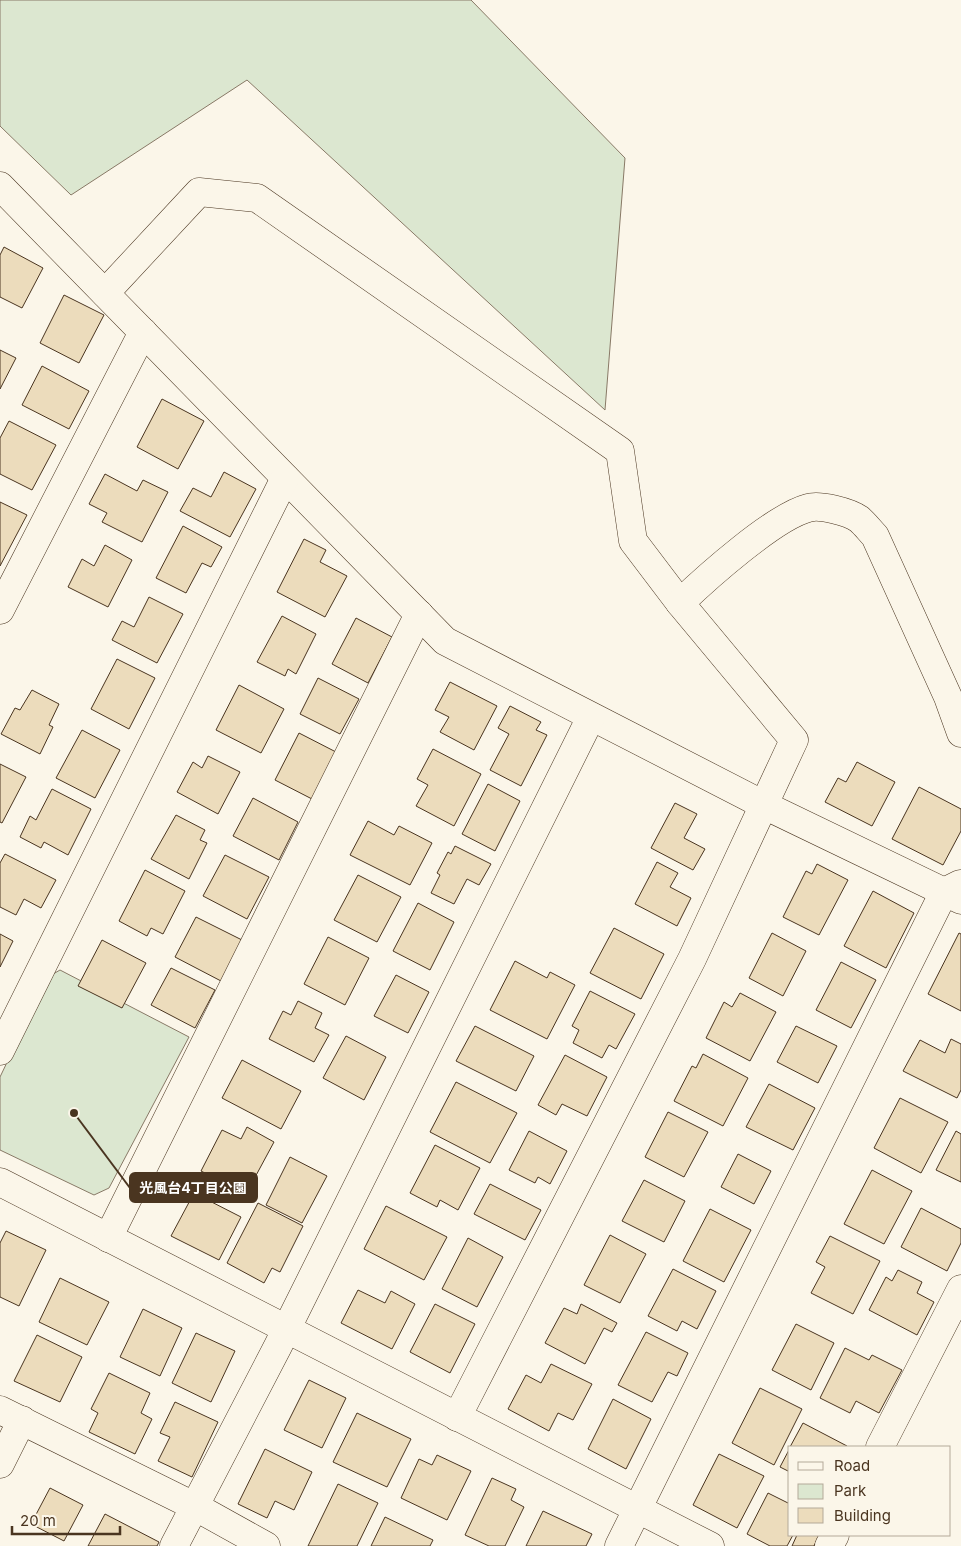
<svg xmlns="http://www.w3.org/2000/svg" width="961" height="1546" font-family="Inter,'Noto Sans JP',sans-serif">
<rect width="100%" height="100%" fill="#fbf6e9"/>
<g fill="#dce7d0" stroke="#887966">
<polygon points="0,0 471,0 625,158 605,410 247,80 71,195 0,126"/>
<polygon points="60,970 189,1037 109,1188 94,1195 0,1150 0,1077 48,977"/>
</g>
<g fill="#ecdcbc" stroke="#4a3520">
<polygon points="4,247 43,268 22,308 0,297 0,255"/>
<polygon points="64,295 104,315 79,363 40,343"/>
<polygon points="0,350 16,358 0,389"/>
<polygon points="42,366 89,391 69,429 22,405"/>
<polygon points="162,399 204,421 178,469 137,447"/>
<polygon points="9,421 56,445 32,490 0,474 0,438"/>
<polygon points="224,472 256,489 230,537 180,511 193,488 211,497"/>
<polygon points="105,474 137,491 143,480 168,492 142,542 102,522 107,513 89,504"/>
<polygon points="0,502 27,515 0,566"/>
<polygon points="183,526 222,547 211,567 202,563 186,593 156,578"/>
<polygon points="304,539 326,550 320,562 347,576 325,617 277,592"/>
<polygon points="105,545 132,560 108,607 68,587 82,559 94,566"/>
<polygon points="149,597 183,614 157,663 112,640 122,621 134,627"/>
<polygon points="282,616 316,634 296,674 288,669 285,676 257,662"/>
<polygon points="356,618 392,637 368,683 332,664"/>
<polygon points="117,659 155,678 129,729 91,709"/>
<polygon points="318,678 359,699 340,734 300,714"/>
<polygon points="450,682 497,706 474,750 440,732 449,717 435,710"/>
<polygon points="239,685 284,709 261,753 216,730"/>
<polygon points="32,690 59,704 49,725 53,727 40,754 1,734 15,708 20,710"/>
<polygon points="510,706 541,722 536,730 547,735 521,786 490,770 509,734 498,728"/>
<polygon points="82,730 120,750 95,798 56,778"/>
<polygon points="299,733 336,752 312,799 275,780"/>
<polygon points="433,749 481,774 454,826 416,806 428,785 417,779"/>
<polygon points="208,756 240,772 218,814 177,792 193,762 202,768"/>
<polygon points="857,762 895,782 872,826 825,802 838,778 846,782"/>
<polygon points="0,764 26,777 2,823 0,822"/>
<polygon points="488,784 520,801 495,851 462,834"/>
<polygon points="919,787 961,809 961,831 943,865 892,839"/>
<polygon points="52,789 91,809 68,855 44,842 41,848 20,837 30,816 36,820"/>
<polygon points="253,798 298,822 279,860 233,836"/>
<polygon points="675,803 697,814 684,838 705,849 693,870 651,848"/>
<polygon points="176,815 205,830 200,840 207,843 189,879 151,859"/>
<polygon points="368,821 394,835 399,826 432,843 410,885 350,855"/>
<polygon points="455,846 491,864 479,885 467,879 454,904 431,893 440,875 437,873 448,852 451,854"/>
<polygon points="5,854 56,880 41,908 24,899 16,915 0,907 0,863"/>
<polygon points="225,855 269,877 247,919 203,896"/>
<polygon points="657,862 678,873 670,887 691,898 677,926 635,904"/>
<polygon points="817,864 848,880 819,935 783,917 806,871 812,874"/>
<polygon points="145,870 185,891 163,934 151,928 147,936 119,921"/>
<polygon points="358,875 401,897 377,942 334,920"/>
<polygon points="873,891 914,913 886,968 844,946"/>
<polygon points="418,903 454,922 430,970 393,951"/>
<polygon points="196,917 242,940 221,981 175,957"/>
<polygon points="614,928 664,954 641,999 590,973"/>
<polygon points="772,933 806,951 783,996 749,978"/>
<polygon points="959,933 961,934 961,1011 928,994"/>
<polygon points="0,934 13,941 0,967"/>
<polygon points="328,937 369,958 345,1005 304,984"/>
<polygon points="102,940 146,963 122,1008 78,986"/>
<polygon points="515,961 547,978 550,972 575,985 547,1039 490,1010"/>
<polygon points="841,962 876,980 851,1028 816,1010"/>
<polygon points="171,968 215,990 195,1028 151,1005"/>
<polygon points="396,975 429,992 408,1033 374,1016"/>
<polygon points="590,991 635,1014 616,1049 609,1045 602,1058 573,1043 579,1030 572,1026"/>
<polygon points="740,993 776,1012 750,1061 706,1038 724,1002 732,1007"/>
<polygon points="298,1001 322,1013 315,1028 329,1035 314,1062 269,1039 283,1011 291,1015"/>
<polygon points="475,1026 534,1056 516,1091 456,1061"/>
<polygon points="796,1026 837,1046 818,1083 777,1062"/>
<polygon points="346,1036 386,1057 364,1100 323,1078"/>
<polygon points="951,1039 961,1044 961,1090 957,1098 903,1071 920,1040 945,1053"/>
<polygon points="703,1054 748,1078 723,1126 674,1101 692,1066 696,1068"/>
<polygon points="565,1055 607,1077 587,1116 562,1104 556,1115 538,1105"/>
<polygon points="242,1060 301,1091 281,1129 222,1098"/>
<polygon points="456,1082 517,1113 490,1163 430,1132"/>
<polygon points="769,1084 815,1108 793,1150 746,1127"/>
<polygon points="900,1098 948,1122 921,1173 874,1148"/>
<polygon points="668,1112 708,1132 684,1177 645,1157"/>
<polygon points="247,1127 274,1142 246,1194 201,1171 222,1130 241,1139"/>
<polygon points="529,1131 567,1151 550,1184 538,1177 535,1183 509,1170"/>
<polygon points="956,1131 961,1134 961,1182 936,1170"/>
<polygon points="435,1145 480,1168 458,1210 440,1200 437,1207 410,1193"/>
<polygon points="738,1154 771,1171 754,1204 721,1187"/>
<polygon points="290,1157 327,1176 302,1223 266,1205"/>
<polygon points="872,1170 912,1191 884,1244 844,1224"/>
<polygon points="644,1180 685,1201 664,1242 622,1221"/>
<polygon points="490,1184 541,1210 525,1240 474,1214"/>
<polygon points="194,1193 241,1217 219,1260 171,1236"/>
<polygon points="258,1203 303,1226 280,1272 272,1268 264,1283 227,1263"/>
<polygon points="386,1206 447,1237 424,1280 364,1249"/>
<polygon points="921,1208 961,1229 961,1243 947,1271 901,1247"/>
<polygon points="710,1209 751,1230 724,1282 683,1261"/>
<polygon points="6,1231 46,1250 19,1306 0,1297 0,1243"/>
<polygon points="610,1235 646,1254 620,1303 584,1285"/>
<polygon points="830,1236 880,1261 853,1314 811,1293 825,1267 816,1262"/>
<polygon points="468,1238 503,1257 477,1307 442,1289"/>
<polygon points="673,1269 716,1291 697,1329 682,1321 677,1331 648,1316"/>
<polygon points="898,1270 922,1282 917,1293 934,1302 917,1335 869,1310 886,1277 892,1281"/>
<polygon points="60,1278 109,1302 87,1345 39,1322"/>
<polygon points="358,1290 385,1303 391,1291 415,1304 392,1349 341,1323"/>
<polygon points="435,1304 475,1324 450,1373 410,1352"/>
<polygon points="581,1304 617,1323 612,1332 604,1328 585,1364 545,1343 564,1308 577,1314"/>
<polygon points="143,1309 182,1328 160,1376 120,1357"/>
<polygon points="796,1324 834,1343 811,1390 772,1370"/>
<polygon points="646,1332 688,1353 677,1376 668,1372 652,1402 618,1385"/>
<polygon points="196,1333 235,1351 211,1402 172,1383"/>
<polygon points="37,1335 82,1357 60,1402 14,1381"/>
<polygon points="845,1348 869,1360 872,1355 902,1370 879,1413 856,1401 850,1413 820,1398"/>
<polygon points="551,1364 592,1384 573,1420 558,1413 549,1431 508,1409 526,1375 541,1383"/>
<polygon points="109,1373 150,1393 141,1413 152,1419 135,1454 89,1432 98,1413 91,1409"/>
<polygon points="309,1380 346,1398 322,1448 284,1430"/>
<polygon points="760,1388 802,1409 774,1465 732,1443"/>
<polygon points="613,1399 651,1419 626,1469 588,1449"/>
<polygon points="175,1402 218,1422 192,1477 158,1461 170,1437 160,1433"/>
<polygon points="357,1413 411,1439 387,1487 333,1462"/>
<polygon points="803,1423 847,1446 846,1447 790,1447"/>
<polygon points="790,1448 790,1472 780,1467"/>
<polygon points="265,1449 312,1472 294,1510 275,1501 267,1518 238,1504"/>
<polygon points="719,1454 764,1476 737,1528 693,1505"/>
<polygon points="437,1455 471,1471 447,1520 401,1498 419,1459 432,1465"/>
<polygon points="492,1478 516,1489 511,1500 524,1507 505,1546 489,1546 465,1535"/>
<polygon points="338,1484 378,1503 357,1546 308,1546"/>
<polygon points="50,1488 83,1505 64,1541 31,1524"/>
<polygon points="768,1493 790,1504 790,1535 793,1535 787,1546 770,1546 747,1534"/>
<polygon points="543,1511 592,1534 586,1546 526,1546"/>
<polygon points="105,1514 159,1542 157,1546 88,1546"/>
<polygon points="385,1517 433,1540 430,1546 371,1546"/>
<polygon points="797,1535 819,1535 814,1546 792,1546"/>
</g>
<g fill="none" stroke-linecap="round" stroke-linejoin="round">
<g stroke="#4a3520" stroke-width="29">
<g id="minor">
<polyline points="0,186 445,641 764,805 961,900"/>
<polyline points="105,293 199,192 257,198 620,451 633,541 680,603 794,740 692,959 457,1417"/>
<path d="M680 603C706 578 774 517 808 508 819 504 849 512 859 519 865 524 870 531 875 536L948 697 961 733"/>
<polyline points="0,610 143,332"/>
<polyline points="0,1051 285,478"/>
<polyline points="0,1182 710,1546"/>
<polyline points="108,1238 419,614"/>
<polyline points="0,1410 194,1506 266,1546"/>
<polyline points="880,1447 961,1289"/>
<polyline points="0,1464 22,1420"/>
<polyline points="174,1546 278,1346 591,717"/>
<polyline points="619,1546 944,892 960,884"/>
<polyline points="829,1546 835,1535"/>
</g>
</g>
<use href="#minor" stroke="#fbf6e9" stroke-width="28"/>
</g>
<path fill="none" stroke="#4a3520" stroke-width="2" d="M74 1113L130 1188"/>
<circle fill="#4a3520" stroke="#fbf6e9" stroke-width="2" cx="74" cy="1113" r="5"/>
<rect fill="#4a3520" stroke="#4a3520" stroke-width="2" x="130" y="1173" width="127" height="29" rx="5"/>
<g font-size="14" text-anchor="middle" font-weight="bold" fill="#fff">
<text x="193" y="1193">光風台4丁目公園</text>
</g>
<rect x="788" y="1446" width="162" height="90" fill="#fbf6e9" stroke="#b4a999"/>
<rect x="798" y="1462" width="25" height="8" fill="#fbf6e9" stroke="#b4a999"/>
<text x="834" y="1471" font-size="15" fill="#4a3520">Road</text>
<rect x="798" y="1484" width="25" height="15" fill="#dce7d0" stroke="#b4a999"/>
<text x="834" y="1496" font-size="15" fill="#4a3520">Park</text>
<rect x="798" y="1508" width="25" height="15" fill="#ecdcbc" stroke="#b4a999"/>
<text x="834" y="1521" font-size="15" fill="#4a3520">Building</text>
<path d="M12 1526v8h108v-8" fill="none" stroke="#4a3520" stroke-width="2.5"/>
<text x="20" y="1526" font-size="15" fill="#4a3520" stroke="#fbf6e9" stroke-width="4" paint-order="stroke">20 m</text>
</svg>
